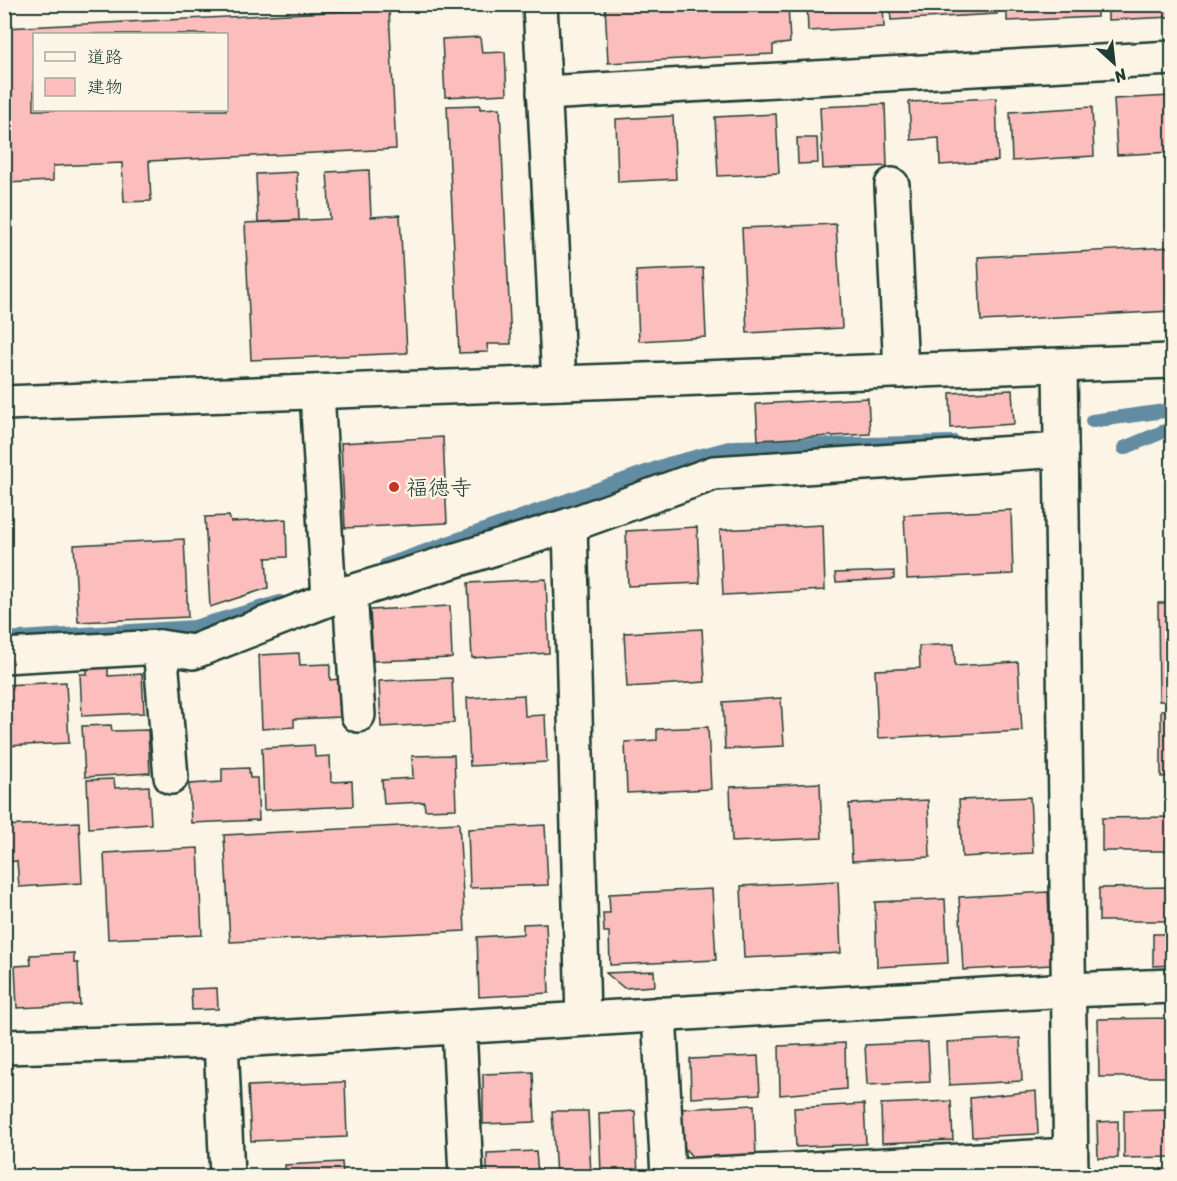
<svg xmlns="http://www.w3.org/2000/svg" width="1177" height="1181" font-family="Sriracha,'Klee One',sans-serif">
<rect width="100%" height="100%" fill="#fcf5e5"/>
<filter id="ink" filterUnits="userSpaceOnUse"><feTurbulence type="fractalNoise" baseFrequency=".0167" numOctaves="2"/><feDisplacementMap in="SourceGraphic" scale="12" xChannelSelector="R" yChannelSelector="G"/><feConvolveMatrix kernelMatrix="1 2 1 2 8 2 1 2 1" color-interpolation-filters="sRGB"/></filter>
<g filter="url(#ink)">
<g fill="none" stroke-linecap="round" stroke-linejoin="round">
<g stroke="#628ca2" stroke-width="14">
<polyline points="1092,421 1172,410"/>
<polyline points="1124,448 1172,428"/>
<polyline points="386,565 668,464 733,447 954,442"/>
<polyline points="4,639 194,627 280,602"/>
</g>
</g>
<g fill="#fbbebd" stroke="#1f3d34" stroke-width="1.5" fill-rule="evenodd">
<polygon points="605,4 788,4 790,43 773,45 773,54 608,63"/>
<polygon points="807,4 883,4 884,27 808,31"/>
<polygon points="890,4 997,4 997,14 891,20"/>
<polygon points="1007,4 1097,4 1097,17 1007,21"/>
<polygon points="1108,4 1172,4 1172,17 1108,20"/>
<path d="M389 9 396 149 149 161 151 201 124 202 122 163 53 166V181L4 183V28ZM34 34H226V110H34Z"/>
<polygon points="480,37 482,53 505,52 507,94 445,97 442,39"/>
<polygon points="1172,96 1172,152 1117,155 1114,99"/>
<polygon points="996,98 998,161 940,165 939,138 911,140 909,102"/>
<polygon points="885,104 887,166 823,169 820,107"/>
<polygon points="480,105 480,109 500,108 511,344 487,344 488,352 459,353 447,106"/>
<polygon points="1092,107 1094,156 1012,161 1010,112"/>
<polygon points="776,114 779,173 718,176 715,117"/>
<polygon points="673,116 676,179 618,182 616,119"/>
<polygon points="797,138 817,138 818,163 798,164"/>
<polygon points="369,170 371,217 400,215 407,353 251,360 245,223 330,219 327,172"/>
<polygon points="297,172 299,220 258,222 256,174"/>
<polygon points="836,224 842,328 747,333 742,228"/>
<polygon points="1172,247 1172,311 981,321 978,257"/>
<polygon points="703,268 706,337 639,341 636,271"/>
<polygon points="1012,390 1014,424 951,428 950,393"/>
<polygon points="868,398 870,434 758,440 756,404"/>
<polygon points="443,437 447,523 345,528 341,443"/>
<polygon points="1011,510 1013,574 907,579 904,515"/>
<polygon points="229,516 231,522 286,519 287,557 266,558 268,588 210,607 205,517"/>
<polygon points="823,525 825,590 723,595 720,530"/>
<polygon points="697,527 700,583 628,586 626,531"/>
<polygon points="184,539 188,617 78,622 74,545"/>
<polygon points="894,571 894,579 836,582 835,573"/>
<polygon points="546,579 549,653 472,658 468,583"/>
<polygon points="1158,603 1172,603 1172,701 1159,701"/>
<polygon points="450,606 452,658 373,661 370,610"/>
<polygon points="702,629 705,682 627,687 624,633"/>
<polygon points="954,644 955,666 1018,662 1022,731 878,738 875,670 920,668 919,646"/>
<polygon points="299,653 300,665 330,664 330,680 338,679 340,717 294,719 294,727 262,729 259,655"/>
<polygon points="108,665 108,676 142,674 144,713 82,716 80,674 87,674 87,666"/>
<polygon points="452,678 454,723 381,727 379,681"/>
<polygon points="66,682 69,743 4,746 4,685"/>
<polygon points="524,695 525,716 545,715 547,762 470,766 467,698"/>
<polygon points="781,698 784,746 725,749 723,702"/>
<polygon points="1161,710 1172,710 1172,776 1161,777"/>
<polygon points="111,725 112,731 148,730 150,773 85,777 82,726"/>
<polygon points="708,727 711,789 627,793 625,742 657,740 657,729"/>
<polygon points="314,745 315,757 330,756 331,782 352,781 353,806 264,810 262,748"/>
<polygon points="454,755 456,809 425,810 424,802 384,804 382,780 413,778 412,756"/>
<polygon points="249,768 250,778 257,778 259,820 191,823 189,784 222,782 222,769"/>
<polygon points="114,779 115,788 149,786 151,824 89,828 87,780"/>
<polygon points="820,783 822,838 732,842 730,787"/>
<polygon points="1030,797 1033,853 962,857 959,800"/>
<polygon points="928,800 930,857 852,861 849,804"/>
<polygon points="1172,817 1172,851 1102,851 1102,818"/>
<polygon points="79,822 82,883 19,887 17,861 4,862 4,826"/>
<polygon points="459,823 465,931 230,942 224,835"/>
<polygon points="545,825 548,885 470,888 468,829"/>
<polygon points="198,848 202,935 108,939 104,853"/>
<polygon points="838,881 841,953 744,958 741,886"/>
<polygon points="1172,887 1172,921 1099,921 1099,888"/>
<polygon points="712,889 716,960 610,965 609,932 604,932 603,913 610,913 609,894"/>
<polygon points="1048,892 1051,965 963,970 959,897"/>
<polygon points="945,899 948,963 877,967 875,902"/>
<polygon points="546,923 549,993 479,997 477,937 523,934 523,924"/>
<polygon points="1153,934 1172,934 1172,965 1153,966"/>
<polygon points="74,953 74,963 78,963 80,1005 17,1008 15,966 31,965 30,955"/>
<polygon points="654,971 655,986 624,988 606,973"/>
<polygon points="217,988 218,1009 192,1010 191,989"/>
<polygon points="1172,1018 1172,1077 1099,1077 1098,1019"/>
<polygon points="1020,1038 1022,1081 949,1085 947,1042"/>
<polygon points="928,1042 930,1082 867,1085 865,1045"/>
<polygon points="845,1043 846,1089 780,1095 779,1046"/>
<polygon points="758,1056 760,1094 691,1098 690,1059"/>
<polygon points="533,1072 535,1122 483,1124 483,1074"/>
<polygon points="345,1082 347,1137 251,1141 248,1086"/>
<polygon points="1036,1091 1038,1134 972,1137 970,1098"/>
<polygon points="951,1101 953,1140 882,1143 881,1104"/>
<polygon points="864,1104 866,1144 796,1147 794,1108"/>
<polygon points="754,1105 756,1158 696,1161 680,1143 679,1109"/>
<polygon points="1172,1109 1172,1157 1124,1158 1124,1110"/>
<polygon points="552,1111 588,1111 591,1176 556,1176"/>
<polygon points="635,1111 638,1176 601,1176 599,1113"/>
<polygon points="1118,1121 1118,1158 1098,1158 1097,1122"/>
<polygon points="536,1151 538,1176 487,1176 487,1153"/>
<polygon points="342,1162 343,1176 286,1176 285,1165"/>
</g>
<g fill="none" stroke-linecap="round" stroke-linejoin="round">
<g stroke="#1f3d34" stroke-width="38">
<g id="minor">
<polyline points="540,4 559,383"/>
<polyline points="544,93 1172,58"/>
<polyline points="892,185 901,371"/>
<polyline points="1060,366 1071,1176"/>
<polyline points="317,392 329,599"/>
<polyline points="4,403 1172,361"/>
<polyline points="570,525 583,1018"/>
<polyline points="350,592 358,715"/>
<polyline points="160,647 171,777"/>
<polyline points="4,656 160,647 193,652 329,599 570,525 714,473 1061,450"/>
<polyline points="659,1014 668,1176"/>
<polyline points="459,1027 466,1176"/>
<polyline points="221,1041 227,1176"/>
<polyline points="4,1047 221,1041 1068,990 1172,986"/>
<polyline points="679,1176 1070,1155"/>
</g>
</g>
<use href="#minor" stroke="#fcf5e5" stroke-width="33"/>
</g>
</g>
<circle fill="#c8321e" stroke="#fcf5e5" stroke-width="2" cx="394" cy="487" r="6"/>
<g text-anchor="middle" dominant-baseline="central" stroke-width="5" stroke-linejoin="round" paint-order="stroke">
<g font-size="22" fill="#1f3d34" stroke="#fcf5e5" text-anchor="start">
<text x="406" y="487">福徳寺</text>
</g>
</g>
<rect width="1177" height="1181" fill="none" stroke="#fcf5e5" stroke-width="24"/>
<rect x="12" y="12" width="1153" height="1157" fill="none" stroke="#1f3d34" stroke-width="2" filter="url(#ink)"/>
<rect x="33" y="33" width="195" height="78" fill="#fcf5e5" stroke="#a4ab9e" stroke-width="1.5"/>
<rect x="45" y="52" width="30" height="9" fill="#fcf5e5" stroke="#a4ab9e" stroke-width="1.5"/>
<text x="87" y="63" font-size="18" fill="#1f3d34">道路</text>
<rect x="45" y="78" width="30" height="18" fill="#fbbebd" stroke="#a4ab9e" stroke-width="1.5"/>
<text x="87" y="93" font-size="18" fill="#1f3d34">建物</text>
<g transform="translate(1114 63) rotate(153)" stroke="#fcf5e5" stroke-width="4.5" paint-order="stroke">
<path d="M0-4.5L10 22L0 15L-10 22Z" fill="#1f3d34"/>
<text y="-9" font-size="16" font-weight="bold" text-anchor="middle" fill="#1f3d34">N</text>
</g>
</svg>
